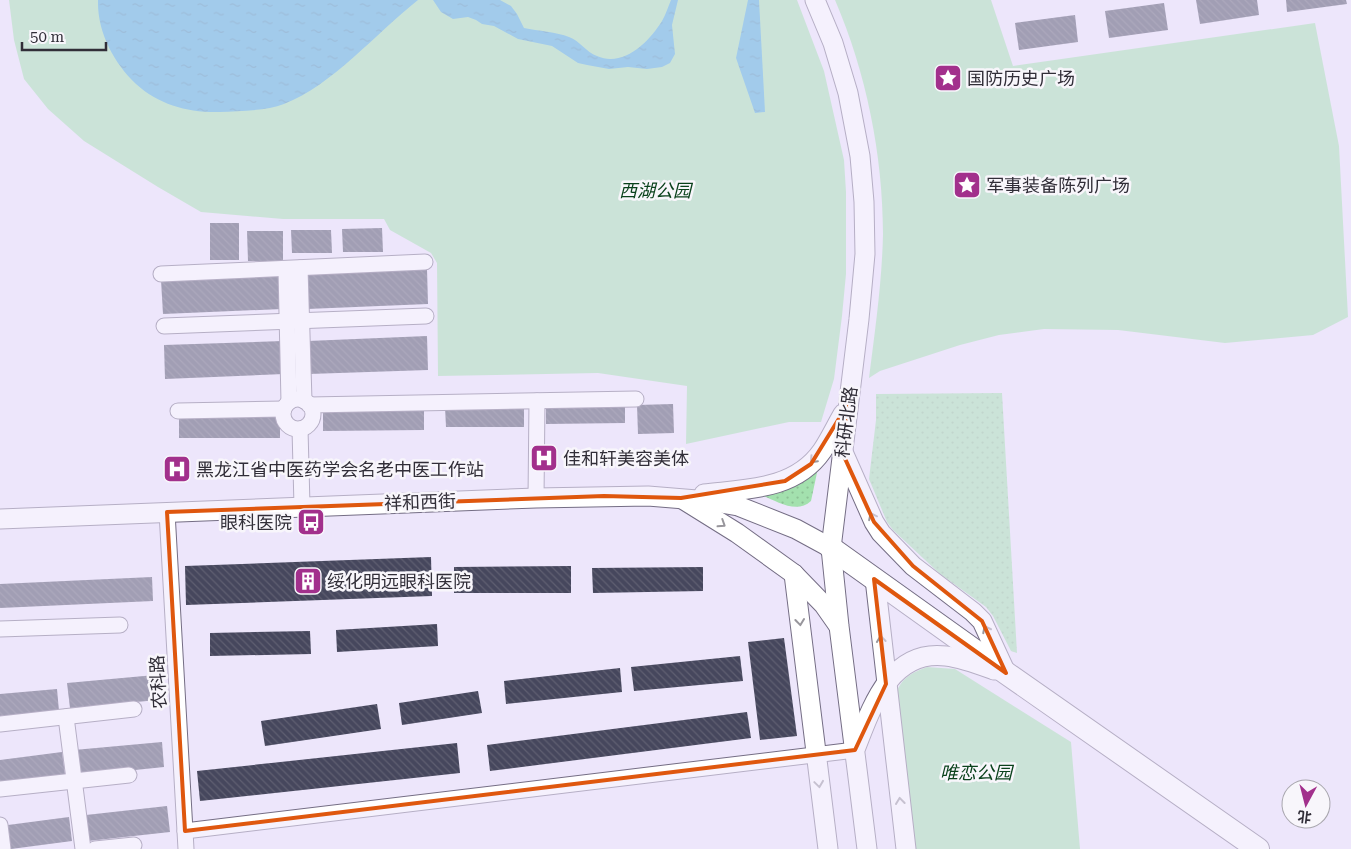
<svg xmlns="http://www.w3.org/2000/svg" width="1351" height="849" font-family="'Roboto Serif','Noto Sans SC',serif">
<defs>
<pattern id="grass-dots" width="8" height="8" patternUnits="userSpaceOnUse" patternTransform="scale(1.25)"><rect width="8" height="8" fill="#a3e1ae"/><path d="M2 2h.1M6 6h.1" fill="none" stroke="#8dc196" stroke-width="1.8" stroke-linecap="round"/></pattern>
<pattern id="water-ripples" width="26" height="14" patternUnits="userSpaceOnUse" patternTransform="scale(1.25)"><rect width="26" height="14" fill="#48abd8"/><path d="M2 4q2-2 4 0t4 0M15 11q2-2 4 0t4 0" fill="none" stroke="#3d8cb0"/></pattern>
<pattern id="building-back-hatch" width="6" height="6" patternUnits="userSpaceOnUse" patternTransform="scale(1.25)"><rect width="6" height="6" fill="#46475d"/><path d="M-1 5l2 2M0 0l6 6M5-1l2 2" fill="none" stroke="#5f5f71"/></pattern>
</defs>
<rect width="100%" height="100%" fill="#ede6fb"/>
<g fill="url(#grass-dots)">
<polygon points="1002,393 1017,653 1011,651 993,616 986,607 940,574 893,530 887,522 869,479 876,420 876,394"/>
<path d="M818 468 811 501C796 515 775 500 759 494Z"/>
</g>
<g fill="#a3e1ae">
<polygon points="9,0 797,0 824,71 844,160 846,192 846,274 842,316 834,379 821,422 789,422 686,444 687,386 598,373 438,376 437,263 431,253 390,230 384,219 283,219 201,212 158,187 84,141 48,109 24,79 14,40"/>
<path d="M835 0H991L1013 66 1315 23 1339 146 1348 317 1313 335 1225 343 1118 330 1044 329 999 335 960 345 880 371 869 378C875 330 882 282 883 234 883 155 866 72 835 0Z"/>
<path d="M927 667 955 669 1071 742 1080 849H908L893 700C901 679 906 675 927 667Z"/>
</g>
<g fill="url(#water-ripples)">
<path d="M98 0H418C376 33 333 85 284 104 266 111 239 111 220 112 189 113 159 105 136 84 114 63 97 32 98 0Z"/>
<path d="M433 0H500L511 6 517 14 524 28C538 31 557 32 569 37 580 41 586 52 597 56 623 68 649 42 662 21 666 14 668 7 671 0H678L672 25 675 54 670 63 662 67 647 69 628 67 609 69 587 65 578 63 552 46 518 39 494 26 482 24 476 20 468 17 453 19 441 12Z"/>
<polygon points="748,0 759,0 765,112 755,113 736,58"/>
</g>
<g fill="url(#building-back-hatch)">
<polygon points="1196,0 1257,0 1259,15 1200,24"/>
<polygon points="1286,0 1346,0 1347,4 1287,12"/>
<polygon points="1164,3 1168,30 1109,38 1105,11"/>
<polygon points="1075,15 1078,42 1019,50 1015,23"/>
<rect x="210" y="223" width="29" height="37"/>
<polygon points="382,228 383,252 343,252 342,229"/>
<polygon points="291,230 331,230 332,253 292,253"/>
<polygon points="247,231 283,231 283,261 248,261"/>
<polygon points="427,269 428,304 307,309 305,274"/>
<polygon points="281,276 282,309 163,314 161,280"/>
<polygon points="427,336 428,370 309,374 308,341"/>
<polygon points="283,341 284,374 165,379 164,345"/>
<polygon points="625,402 625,423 546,424 546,404"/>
<polygon points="673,404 674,433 638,434 637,405"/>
<polygon points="445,407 524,407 524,427 446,427"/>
<polygon points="424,409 424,430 323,431 323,410"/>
<rect x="179" y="417" width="101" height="21"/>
<polygon points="431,557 432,596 186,605 185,566"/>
<polygon points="571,566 571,593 454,593 454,567"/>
<polygon points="703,567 703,591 593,593 592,568"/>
<polygon points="152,577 153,601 0,608 0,584"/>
<polygon points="437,624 438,646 337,652 336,630"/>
<polygon points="310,631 311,654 210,656 210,633"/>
<polygon points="784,638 797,736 760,740 748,642"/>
<polygon points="740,656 743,681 634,691 631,667"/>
<polygon points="620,668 622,692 506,704 504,681"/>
<polygon points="155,675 158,700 70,708 67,683"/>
<polygon points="57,689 59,711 0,716 0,694"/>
<polygon points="478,691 482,713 402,725 399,703"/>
<polygon points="377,704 381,729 265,746 261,721"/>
<polygon points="747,712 751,738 490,771 487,745"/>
<polygon points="162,742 164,767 77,776 74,750"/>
<polygon points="457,743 460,773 200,801 197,771"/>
<polygon points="62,752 65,774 0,782 0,760"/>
<polygon points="167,806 170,832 88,841 86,815"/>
<polygon points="69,817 72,841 11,849 8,825"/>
</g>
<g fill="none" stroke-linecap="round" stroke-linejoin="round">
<g stroke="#746d84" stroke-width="17">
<g id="minor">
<polyline points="300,268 304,401"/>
<polyline points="286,269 289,402"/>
<polyline points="161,274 425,262"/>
<polyline points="164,326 426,316"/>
<circle cx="298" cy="414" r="15"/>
<polyline points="309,405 636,399"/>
<polyline points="178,411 284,409"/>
<polyline points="300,429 302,506"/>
<polyline points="536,498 537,401"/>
<polyline points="167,512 186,849"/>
<polyline points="0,629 120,625"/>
<polyline points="66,717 83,849"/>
<polyline points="0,724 134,709"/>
<polyline points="0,789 129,775"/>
<polyline points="0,825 3,849"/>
<polyline points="185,831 855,750"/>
<polyline points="95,849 134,845"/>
</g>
</g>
<g stroke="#746d84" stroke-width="21">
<g id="major">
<polyline points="815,0 833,43 848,93 860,156 864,202 865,254 859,319 831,548 839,626 867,849"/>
<polyline points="843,452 874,522 881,533 913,566 973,612 982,621 1006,673"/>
<path d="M704 494C746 489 795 490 822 451 830 439 836 426 843 414"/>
<polyline points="684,500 737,533 794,574 824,605 838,625"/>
<polyline points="0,519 536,498 648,496 709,501 738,506 796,529 831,548"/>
<polyline points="794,574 828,849"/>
<polyline points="875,579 906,849"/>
<path d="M856 747C872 706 891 649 946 656 963 658 978 664 994 670"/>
</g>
</g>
<g stroke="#746d84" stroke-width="24">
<polyline id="highway" points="831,548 1006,673 1258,849"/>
</g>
<use href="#minor" stroke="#fff" stroke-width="15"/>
<use href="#major" stroke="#fff" stroke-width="19"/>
<use href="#highway" stroke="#fff" stroke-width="22"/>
</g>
<defs><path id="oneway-chevron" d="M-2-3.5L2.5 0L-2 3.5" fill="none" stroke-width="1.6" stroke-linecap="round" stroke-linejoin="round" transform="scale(1.25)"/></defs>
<g stroke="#98969c">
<use href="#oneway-chevron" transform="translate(813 460) rotate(133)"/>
<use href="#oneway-chevron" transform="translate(872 516) rotate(-116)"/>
<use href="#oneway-chevron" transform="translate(722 524) rotate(33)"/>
<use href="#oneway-chevron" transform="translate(800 622) rotate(83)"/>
<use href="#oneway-chevron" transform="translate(986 629) rotate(-117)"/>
<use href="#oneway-chevron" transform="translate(881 639) rotate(-96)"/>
<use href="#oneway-chevron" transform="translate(819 784) rotate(82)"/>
<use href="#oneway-chevron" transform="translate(900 801) rotate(-97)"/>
</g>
<path d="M0 0H1351V849H0ZM848 404 842 452 874 522 913 566 982 621 1006 673 874 579 886 684 855 750 185 831 167 512 604 496 681 498 785 481 811 464Z" fill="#ede6fb" fill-opacity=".55" fill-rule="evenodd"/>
<path fill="none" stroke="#df570e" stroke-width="4" stroke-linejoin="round" d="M848 404 842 452 874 522 913 566 982 621 1006 673 874 579 886 684 855 750 185 831 167 512 604 496 681 498 785 481 811 464Z"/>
<defs>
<g id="sight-square" transform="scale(1.4375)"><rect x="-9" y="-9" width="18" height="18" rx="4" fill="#a2308c" stroke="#f8f6fb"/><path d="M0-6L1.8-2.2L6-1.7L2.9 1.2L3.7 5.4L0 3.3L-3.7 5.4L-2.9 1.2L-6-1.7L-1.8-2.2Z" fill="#fff"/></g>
<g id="hospital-square" transform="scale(1.4375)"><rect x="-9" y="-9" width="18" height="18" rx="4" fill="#a2308c" stroke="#f8f6fb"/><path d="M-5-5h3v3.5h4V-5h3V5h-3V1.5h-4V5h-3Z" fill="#fff"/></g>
<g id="bus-square" transform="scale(1.4375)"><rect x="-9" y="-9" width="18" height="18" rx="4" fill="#a2308c" stroke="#f8f6fb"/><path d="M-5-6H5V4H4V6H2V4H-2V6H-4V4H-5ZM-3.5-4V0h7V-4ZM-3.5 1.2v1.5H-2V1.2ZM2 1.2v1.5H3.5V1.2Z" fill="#fff"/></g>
<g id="building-square" transform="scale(1.4375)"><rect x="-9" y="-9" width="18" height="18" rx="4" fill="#a2308c" stroke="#f8f6fb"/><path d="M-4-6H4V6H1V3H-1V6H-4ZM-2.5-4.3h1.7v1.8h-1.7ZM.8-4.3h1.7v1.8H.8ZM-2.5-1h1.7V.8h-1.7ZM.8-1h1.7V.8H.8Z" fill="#fff"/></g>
</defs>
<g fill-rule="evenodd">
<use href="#sight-square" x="948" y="78"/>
<use href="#sight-square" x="967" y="185"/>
<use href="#hospital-square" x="544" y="458"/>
<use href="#hospital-square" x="177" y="469"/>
<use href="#bus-square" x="311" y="522"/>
<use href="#building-square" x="308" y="581"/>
</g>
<g text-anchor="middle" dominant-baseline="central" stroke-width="5" stroke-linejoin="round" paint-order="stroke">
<g font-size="18" fill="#312e38" stroke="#f8f6fb" text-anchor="start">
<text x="967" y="78">国防历史广场</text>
<text x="986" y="185">军事装备陈列广场</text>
<text x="563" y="458">佳和轩美容美体</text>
<text x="196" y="469">黑龙江省中医药学会名老中医工作站</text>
<text x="292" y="522" text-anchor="end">眼科医院</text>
<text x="327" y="581">绥化明远眼科医院</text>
</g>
<g font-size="18" font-style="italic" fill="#0a421c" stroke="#f8f6fb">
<text x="655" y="190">西湖公园</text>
<text x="976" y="772">唯恋公园</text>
</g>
<g font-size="18" fill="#312e38" stroke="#f8f6fb">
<text transform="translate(846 422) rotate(-83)">科研北路</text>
<text transform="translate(420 502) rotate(-2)">祥和西街</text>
<text transform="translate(158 682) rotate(-93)">农科路</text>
</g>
</g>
<g transform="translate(1306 804) rotate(187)"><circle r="24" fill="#f8f6fb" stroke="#a8a6ad"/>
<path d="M0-4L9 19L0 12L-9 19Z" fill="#a2308c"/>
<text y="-8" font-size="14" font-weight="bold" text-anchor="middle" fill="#312e38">北</text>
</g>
<path d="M22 42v8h84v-8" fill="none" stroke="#312e38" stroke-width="2.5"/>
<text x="30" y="42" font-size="15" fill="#312e38" stroke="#f8f6fb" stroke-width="4" paint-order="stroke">50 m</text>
</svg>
